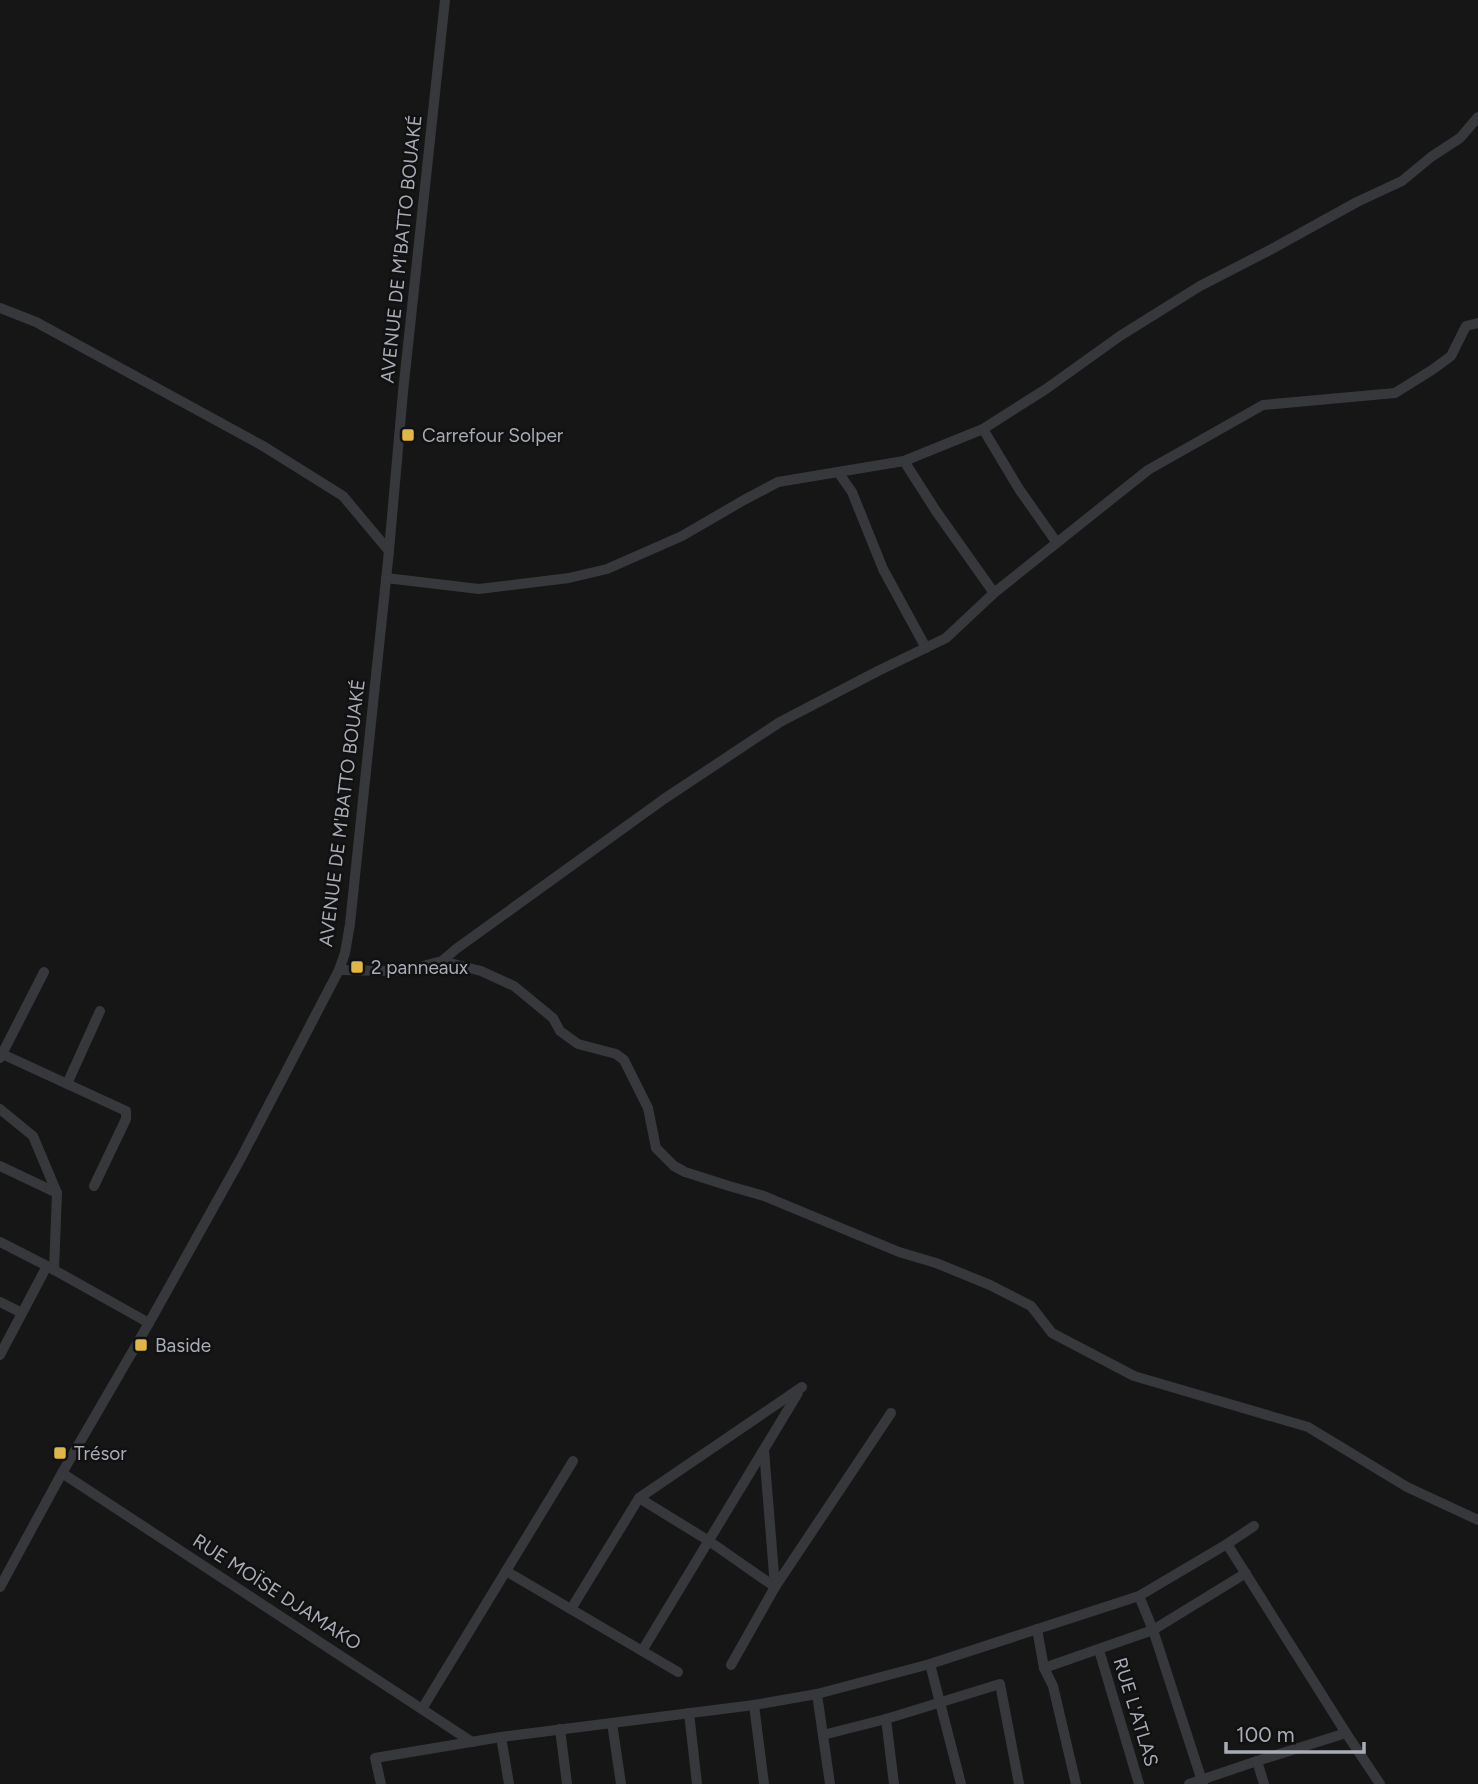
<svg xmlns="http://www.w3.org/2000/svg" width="1478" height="1784" font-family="Figtree,sans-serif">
<rect width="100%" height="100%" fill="#161617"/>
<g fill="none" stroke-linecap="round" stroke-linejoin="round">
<g stroke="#37383c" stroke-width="10">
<polyline points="0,308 36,322 263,446 343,496 389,551"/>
<polyline points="983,429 1019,489 1057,543"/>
<polyline points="904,461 936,511 994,593"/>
<polyline points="838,472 852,492 883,569 926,648"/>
<polyline points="386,578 479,589 569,578 607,569 682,536 744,500 778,482 904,461 983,429 1046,389 1120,336 1200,286 1268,251 1357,202 1402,181 1431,157 1460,138 1478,117"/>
<polyline points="442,961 481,971 514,986 553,1018 560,1031 578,1044 616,1054 624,1060 648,1108 656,1148 674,1166 685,1172 729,1186 764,1196 899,1252 936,1263 990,1285 1031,1306 1052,1333 1134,1376 1308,1427 1407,1487 1478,1520"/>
<polyline points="339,970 392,971 415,968 442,961 456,949 664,799 780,722 878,671 946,638 994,593 1148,470 1263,405 1395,393 1432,370 1451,356 1466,326 1478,323"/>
<polyline points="0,1053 126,1111 126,1119 94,1186"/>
<polyline points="0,1058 44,972"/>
<polyline points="67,1084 100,1011"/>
<polyline points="0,1109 33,1136 57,1193 54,1270"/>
<polyline points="0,1166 57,1193"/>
<polyline points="0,1242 47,1266 149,1323"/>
<polyline points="0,1302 22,1313"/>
<polyline points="0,1355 47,1266"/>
<polyline points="764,1450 775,1587"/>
<polyline points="62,1473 472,1742"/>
<polyline points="639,1498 709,1541 775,1587"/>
<polyline points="1227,1544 1346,1733 1380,1784"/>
<polyline points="506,1571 678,1672"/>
<polyline points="0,1587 62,1473 149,1323 241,1158 339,970 345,953 350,924 389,551 403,392 445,0"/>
<polyline points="1139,1596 1153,1630 1203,1784"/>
<polyline points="571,1609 639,1498 802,1387"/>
<polyline points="1037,1629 1044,1668 1053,1686 1076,1784"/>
<polyline points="1099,1650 1139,1784"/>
<polyline points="642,1651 798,1393"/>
<polyline points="930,1664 961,1784"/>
<polyline points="731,1665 775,1587 891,1413"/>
<polyline points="1044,1668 1153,1630 1246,1573"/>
<polyline points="817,1694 830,1784"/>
<polyline points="754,1705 764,1784"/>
<polyline points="422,1709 573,1461"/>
<polyline points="689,1713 697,1784"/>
<polyline points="886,1719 894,1784"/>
<polyline points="612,1723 621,1784"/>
<polyline points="560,1729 567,1784"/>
<polyline points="823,1735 886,1719 1000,1684 1019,1784"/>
<polyline points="501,1737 509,1784"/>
<polyline points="1257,1761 1264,1784"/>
<polyline points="381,1784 375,1758 501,1737 754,1705 817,1694 930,1664 1139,1596 1227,1544 1254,1526"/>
<polyline points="1189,1784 1257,1761 1346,1733"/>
</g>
</g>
<g fill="#e0b646" stroke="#111112" stroke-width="2.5">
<rect x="401" y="428" width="14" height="14" rx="3.5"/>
<rect x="350" y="960" width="14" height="14" rx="3.5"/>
<rect x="134" y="1338" width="14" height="14" rx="3.5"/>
<rect x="53" y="1446" width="14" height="14" rx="3.5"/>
</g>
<g text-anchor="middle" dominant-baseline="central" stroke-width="5" stroke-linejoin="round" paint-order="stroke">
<g font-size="19" fill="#a9acb6" stroke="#111112">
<text transform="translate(401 249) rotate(-84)">AVENUE DE M'BATTO BOUAKÉ</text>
<text transform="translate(342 813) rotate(-83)">AVENUE DE M'BATTO BOUAKÉ</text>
<text transform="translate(277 1592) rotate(33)">RUE MOÏSE DJAMAKO</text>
<text transform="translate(1136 1712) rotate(73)">RUE L'ATLAS</text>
</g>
<g font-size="19" fill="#a9acb6" stroke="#111112" text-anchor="start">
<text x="422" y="435">Carrefour Solper</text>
<text x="371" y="967">2 panneaux</text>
<text x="155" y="1345">Baside</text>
<text x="74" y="1453">Trésor</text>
</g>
</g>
<path d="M1226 1742v10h138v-10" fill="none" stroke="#a9acb6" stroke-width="3.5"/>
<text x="1236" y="1742" font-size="21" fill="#a9acb6" stroke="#111112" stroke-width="5" paint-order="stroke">100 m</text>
</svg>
